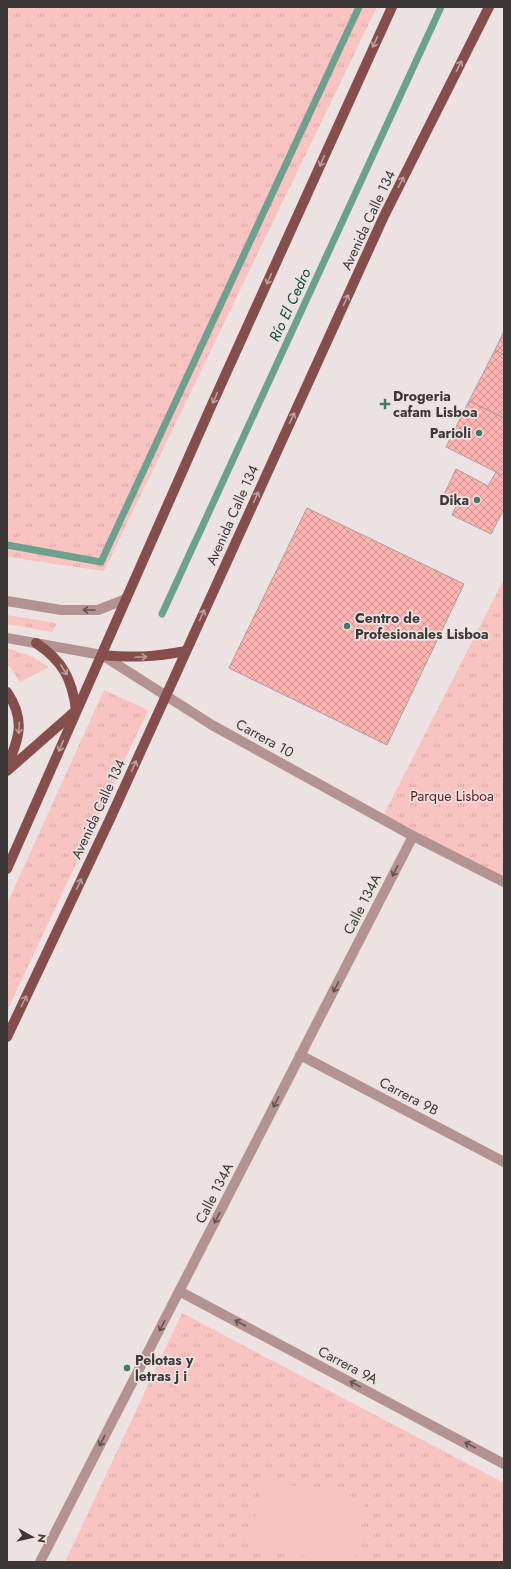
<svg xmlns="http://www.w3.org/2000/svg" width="511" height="1569" font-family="Jost,sans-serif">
<defs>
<pattern id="grass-tufts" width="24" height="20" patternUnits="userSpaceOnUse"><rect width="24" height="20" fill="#f9c3c1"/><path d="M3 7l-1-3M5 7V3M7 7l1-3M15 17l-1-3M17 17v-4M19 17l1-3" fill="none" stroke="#d6a8a7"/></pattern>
<pattern id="building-cross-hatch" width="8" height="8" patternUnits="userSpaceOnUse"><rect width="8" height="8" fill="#feb3b1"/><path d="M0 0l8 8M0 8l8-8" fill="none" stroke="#cf9391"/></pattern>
</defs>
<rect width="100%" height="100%" fill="#ece2e1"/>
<g fill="url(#grass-tufts)">
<polygon points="7,7 377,7 104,571 7,557"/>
<polygon points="504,579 504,881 382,818"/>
<polygon points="7,615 57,623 52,632 7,624"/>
<polygon points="7,648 31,656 49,667 20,682 11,668 7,664"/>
<polygon points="104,690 148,710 7,1011 7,904"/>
<polygon points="182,1313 504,1483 504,1562 65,1562"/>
</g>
<polygon fill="#f9c3c1" points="262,1480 366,1499 354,1562 336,1562 249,1546"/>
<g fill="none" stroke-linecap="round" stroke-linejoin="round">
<g stroke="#6ba18e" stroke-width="7">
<polyline points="7,545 101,562 359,7"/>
<polyline points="162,614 441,7"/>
</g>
</g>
<g fill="url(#building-cross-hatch)" stroke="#a99f9f">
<polygon points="504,331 504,355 495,350"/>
<polygon points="495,350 504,355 504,418 469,401"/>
<polygon points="469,401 504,418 504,476 446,447"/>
<polygon points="456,469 488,486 496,472 504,476 504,509 491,534 452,515 457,504 443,497"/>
<polygon points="307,508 464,584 387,745 229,668"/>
</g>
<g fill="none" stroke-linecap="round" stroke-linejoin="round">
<g stroke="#b39391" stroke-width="10">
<polyline points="7,601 61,610 98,610 126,599"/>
<polyline points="7,638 102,655 212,725 413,836 504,882"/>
<polyline points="300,1055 504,1162"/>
<polyline points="179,1291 504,1464"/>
<polyline points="40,1562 413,836"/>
</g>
<g stroke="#854e4d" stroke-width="10">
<path d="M36 643C63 661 72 679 76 710"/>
<path d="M102 655C134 658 154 657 186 651"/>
<path d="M7 692C26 720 19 738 7 767"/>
<polyline points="7,771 73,713"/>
<polyline points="7,869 209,411 392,7"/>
<polyline points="7,1037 110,819 384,216 489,7"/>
</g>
</g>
<defs><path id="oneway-shaft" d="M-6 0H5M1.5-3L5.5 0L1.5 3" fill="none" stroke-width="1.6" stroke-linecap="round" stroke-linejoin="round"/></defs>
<g stroke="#be9f9e">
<use href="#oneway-shaft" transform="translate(375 42) rotate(114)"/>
<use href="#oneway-shaft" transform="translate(459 66) rotate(-63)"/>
<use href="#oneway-shaft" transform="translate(322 161) rotate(114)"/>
<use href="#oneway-shaft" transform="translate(401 182) rotate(-63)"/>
<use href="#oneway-shaft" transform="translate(269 279) rotate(114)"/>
<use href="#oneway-shaft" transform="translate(346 300) rotate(-65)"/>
<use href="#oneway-shaft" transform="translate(215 398) rotate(114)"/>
<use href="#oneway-shaft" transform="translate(292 418) rotate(-65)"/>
<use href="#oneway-shaft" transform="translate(256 497) rotate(-66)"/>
<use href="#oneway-shaft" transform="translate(202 615) rotate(-66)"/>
<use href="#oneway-shaft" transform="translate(141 657) rotate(-3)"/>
<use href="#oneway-shaft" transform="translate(64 670) rotate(57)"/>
<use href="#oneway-shaft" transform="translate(19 728) rotate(93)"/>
<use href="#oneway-shaft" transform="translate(61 746) rotate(113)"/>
<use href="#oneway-shaft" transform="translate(134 766) rotate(-66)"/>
<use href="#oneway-shaft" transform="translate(79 884) rotate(-65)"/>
<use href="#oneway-shaft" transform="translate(24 1001) rotate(-65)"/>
</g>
<g stroke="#605353">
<use href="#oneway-shaft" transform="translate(89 610) rotate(-180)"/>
<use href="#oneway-shaft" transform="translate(395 871) rotate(117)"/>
<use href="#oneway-shaft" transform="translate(336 987) rotate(117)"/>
<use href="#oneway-shaft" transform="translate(276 1102) rotate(117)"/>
<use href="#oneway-shaft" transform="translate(217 1218) rotate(117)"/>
<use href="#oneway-shaft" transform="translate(240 1323) rotate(-152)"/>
<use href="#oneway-shaft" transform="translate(162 1326) rotate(117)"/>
<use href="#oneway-shaft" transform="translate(355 1384) rotate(-152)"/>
<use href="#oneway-shaft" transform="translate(102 1441) rotate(117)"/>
<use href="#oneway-shaft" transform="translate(470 1445) rotate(-152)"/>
</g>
<g fill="#3e7c69" stroke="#ece2e1" stroke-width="1.5">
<path d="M383 398h4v4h4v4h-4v4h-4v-4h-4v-4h4z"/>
<circle cx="479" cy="433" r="4"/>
<circle cx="477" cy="500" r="4"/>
<circle cx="347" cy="626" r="4"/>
<circle cx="127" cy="1368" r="4"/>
</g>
<g text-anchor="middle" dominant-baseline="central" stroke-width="3.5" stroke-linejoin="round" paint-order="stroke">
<g font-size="14" fill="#3c3838" stroke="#ece2e1">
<text transform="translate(368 220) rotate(-65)">Avenida Calle 134</text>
<text transform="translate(232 515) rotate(-66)">Avenida Calle 134</text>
<text transform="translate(265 738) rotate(29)">Carrera 10</text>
<text transform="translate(98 809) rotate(-65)">Avenida Calle 134</text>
<text transform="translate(362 904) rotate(-63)">Calle 134A</text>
<text transform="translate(409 1096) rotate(28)">Carrera 9B</text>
<text transform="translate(214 1193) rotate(-63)">Calle 134A</text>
<text transform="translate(348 1365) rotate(28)">Carrera 9A</text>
</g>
<g font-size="14" font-weight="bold" fill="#3c3838" stroke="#ece2e1" text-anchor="start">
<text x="393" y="396">Drogeria<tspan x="393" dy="16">cafam Lisboa</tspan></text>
<text x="471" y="433" text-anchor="end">Parioli</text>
<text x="469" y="500" text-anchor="end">Dika</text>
<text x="355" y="618">Centro de<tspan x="355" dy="16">Profesionales Lisboa</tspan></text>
<text x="135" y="1360">Pelotas y<tspan x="135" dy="16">letras j i</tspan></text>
</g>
<g font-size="14" fill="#69141c" stroke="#ece2e1">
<text x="452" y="796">Parque Lisboa</text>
</g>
<g font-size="15" font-style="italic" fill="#0f5140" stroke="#ece2e1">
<text transform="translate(290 305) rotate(-65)">Río El Cedro</text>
</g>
</g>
<rect width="511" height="1569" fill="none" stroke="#3c3838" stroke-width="16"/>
<g transform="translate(32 1537) rotate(98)" stroke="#ece2e1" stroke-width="3" paint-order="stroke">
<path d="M0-3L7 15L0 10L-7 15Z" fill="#3c3838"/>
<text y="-6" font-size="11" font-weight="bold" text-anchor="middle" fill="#3c3838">N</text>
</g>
</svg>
